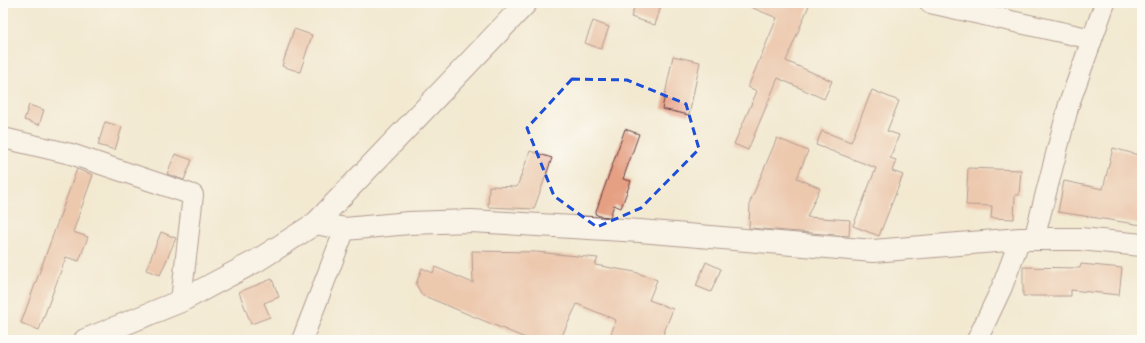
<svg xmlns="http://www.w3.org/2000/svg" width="1145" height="343" font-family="'Architects Daughter',sans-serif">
<rect width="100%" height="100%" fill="#fdfcf7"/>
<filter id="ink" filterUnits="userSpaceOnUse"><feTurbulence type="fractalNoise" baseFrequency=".025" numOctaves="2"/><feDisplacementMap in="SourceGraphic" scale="8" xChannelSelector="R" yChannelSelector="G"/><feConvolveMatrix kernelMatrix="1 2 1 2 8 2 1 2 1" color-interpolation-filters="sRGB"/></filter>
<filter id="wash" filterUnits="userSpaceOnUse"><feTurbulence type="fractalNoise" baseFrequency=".012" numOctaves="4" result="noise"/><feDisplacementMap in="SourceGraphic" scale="16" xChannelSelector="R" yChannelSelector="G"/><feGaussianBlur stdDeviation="0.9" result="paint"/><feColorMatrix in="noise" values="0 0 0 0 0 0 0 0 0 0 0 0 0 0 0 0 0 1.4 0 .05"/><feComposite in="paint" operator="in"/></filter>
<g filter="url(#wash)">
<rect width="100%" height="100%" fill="#f3e9d1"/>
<g id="blocks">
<g fill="#e59f82">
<polygon points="636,3 662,3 655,25 631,17"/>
<polygon points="741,3 810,3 786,61 832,81 824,99 778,78 748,150 734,144 757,91 748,87 777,18"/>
<polygon points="593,21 609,27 601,49 585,43"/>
<polygon points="294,29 312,35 300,72 282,66"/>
<polygon points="673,56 700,62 689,115 662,109"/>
<polygon points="872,90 899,101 887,131 899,135 890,158 896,160 892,171 903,175 879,236 853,226 876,168 816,145 822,131 851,142"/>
<polygon points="29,105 44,110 39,125 24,120"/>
<polygon points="105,122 122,127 115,150 98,145"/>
<polygon points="625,129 639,134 623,179 631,181 621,208 614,205 610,217 600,216 595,214"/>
<polygon points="777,138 808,151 797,178 820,188 807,217 850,220 849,236 749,228 750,202"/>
<polygon points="1113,148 1142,156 1142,225 1058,212 1064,181 1103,189"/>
<polygon points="530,151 552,158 534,209 488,207 489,186 517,187"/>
<polygon points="175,154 192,160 184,180 167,174"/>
<polygon points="968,168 1021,170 1019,195 1015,195 1014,219 991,218 992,206 966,205"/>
<polygon points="77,169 93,175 73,232 88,237 79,261 66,257 39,330 21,323"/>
<polygon points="161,232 176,238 160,275 146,270"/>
<polygon points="472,251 536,252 598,258 595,265 635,272 657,280 649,300 673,309 661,340 609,340 616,320 577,304 560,340 530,340 422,295 416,284 422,268 433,273 435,267 473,283"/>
<polygon points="706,262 721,269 711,292 696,286"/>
<polygon points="1081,264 1122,268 1119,295 1071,290 1071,296 1023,296 1023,267 1080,268"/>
<polygon points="272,279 279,297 264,303 270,317 251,324 239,292"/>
</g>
</g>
</g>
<g filter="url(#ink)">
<use href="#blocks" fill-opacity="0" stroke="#633d44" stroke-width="1"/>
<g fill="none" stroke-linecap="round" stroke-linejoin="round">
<g stroke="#633d44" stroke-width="22">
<g id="minor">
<polyline points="930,3 1092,39"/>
<polyline points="3,138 71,154 193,195 181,301"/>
<polyline points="1034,239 1069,104 1105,3"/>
<polyline points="302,340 345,229"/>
<polyline points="977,340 1002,287 1020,239"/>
</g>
</g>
<g stroke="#633d44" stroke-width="24">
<g id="tertiary">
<polyline points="316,223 345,229 409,223 471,221 640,231 873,251 1020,239 1080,239 1142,245"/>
<polyline points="85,340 181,301 258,260 316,223 526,3"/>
</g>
</g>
<use href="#minor" stroke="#fff" stroke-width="20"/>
<use href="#tertiary" stroke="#fff" stroke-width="22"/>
</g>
</g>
<path d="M0 0H1145V343H0ZM572 79 627 80 686 104 699 149 641 208 597 227 554 196 527 128Z" fill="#f3e9d1" fill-opacity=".55" fill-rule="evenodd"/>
<path fill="none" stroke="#1d4ed8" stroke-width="3" stroke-dasharray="8 5" stroke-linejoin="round" d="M572 79 627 80 686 104 699 149 641 208 597 227 554 196 527 128Z"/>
<rect width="1145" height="343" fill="none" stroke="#fdfcf7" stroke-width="16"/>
</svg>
